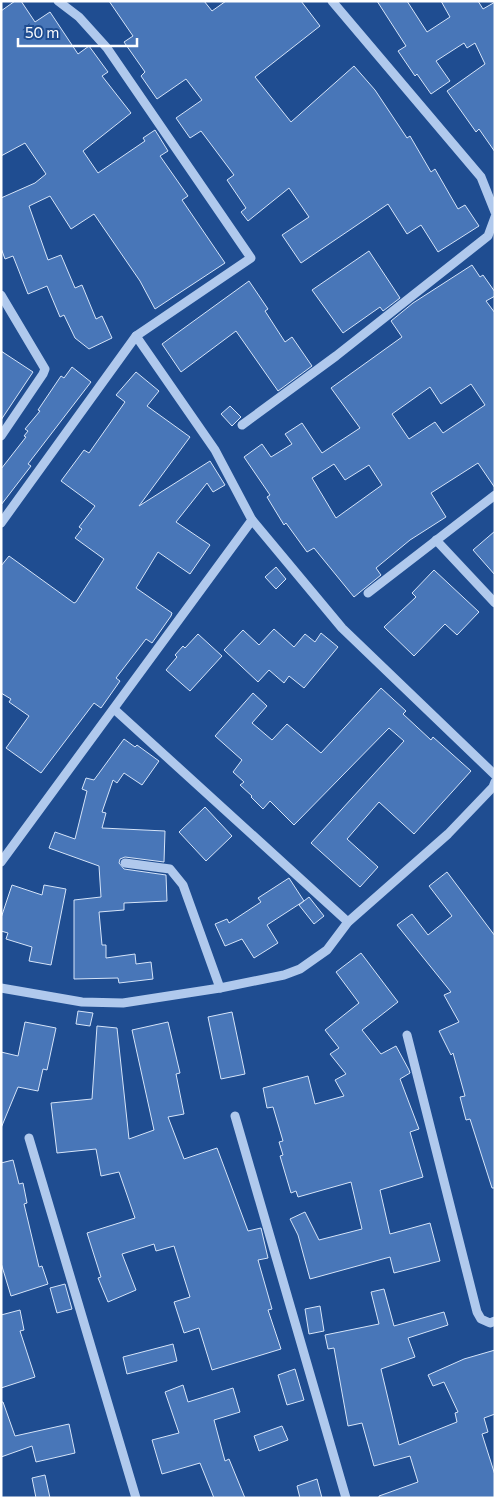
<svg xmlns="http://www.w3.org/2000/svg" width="496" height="1499" font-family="Commissioner,sans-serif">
<rect width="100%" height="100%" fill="#1f4d91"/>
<g fill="#4876b8" stroke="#d5e4f9" fill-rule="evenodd">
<polygon points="15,1 21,1 35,22 50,12 78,54 89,46 108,72 102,76 131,113 83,151 98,173 145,141 143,138 155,130 168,151 160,156 188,196 182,200 225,263 155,309 140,281 94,214 71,229 50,196 29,206 48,260 61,255 75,288 82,285 96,319 102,316 112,338 89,349 75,338 64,315 60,317 47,286 28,294 13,256 5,259 1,248 1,198 35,183 46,174 25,143 1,156 1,11"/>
<polygon points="109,1 204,1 212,11 226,1 301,1 320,26 255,77 291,122 354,66 375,90 407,138 410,136 431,172 435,169 458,209 465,205 479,226 438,252 421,225 407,234 388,204 301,263 282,235 309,217 289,188 248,221 241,212 246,208 227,180 234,175 201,131 190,138 176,118 202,100 186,79 157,99 141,76 145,72 124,42 133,36"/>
<polygon points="377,1 407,1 427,32 450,17 441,1 478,1 483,9 495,2 495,152 479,129 476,132 447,91 485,64 475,43 467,48 464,43 436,61 450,81 431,94 417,74 415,76 398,51 406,46"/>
<polygon points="369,251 400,298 383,311 380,307 343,333 312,290"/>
<path d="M472 265 480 277 483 275 495 292V296L486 301 495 313V488L478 463 431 493 446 517 410 540 376 568 381 575 354 597 314 548 307 552 286 523 284 525 267 497 270 495 244 457 262 444 271 457 292 444 285 434 302 423 322 453 360 428 331 388 402 337 391 321 413 303ZM471 384 485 405 443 433 435 422 409 439 392 414 430 387 441 404ZM334 464 345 480 369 465 382 485 336 518 312 478Z"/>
<polygon points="249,281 268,309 265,311 285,342 292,337 312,366 278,391 236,331 181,372 162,344"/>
<polygon points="1,351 33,372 1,420"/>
<polygon points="72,367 91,382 28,464 31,466 1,505 1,469 26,437 24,436 28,431 25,429 40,411 38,410 61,376 64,378"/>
<polygon points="136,372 159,391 147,406 190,437 139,506 210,461 225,485 213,492 207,483 176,522 210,545 190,574 158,552 136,588 172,613 171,616 152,643 146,639 116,678 120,681 101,708 94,703 41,773 6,748 29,716 9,702 11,699 1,693 1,566 9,556 74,603 76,602 104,559 75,538 82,529 79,527 95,506 61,481 84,450 89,453 125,402 116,395"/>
<polygon points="230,406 241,417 232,426 221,414"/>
<polygon points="495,531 495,575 473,550"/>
<polygon points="276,567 286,579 276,589 265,577"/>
<polygon points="434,570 479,612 457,635 445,624 414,656 384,627 416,597 412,593"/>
<polygon points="274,629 294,647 305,634 315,642 321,633 338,647 304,688 289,676 284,683 269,670 258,682 224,650 243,630 259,645"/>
<polygon points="198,634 222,656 190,691 166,670 177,657 175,655 183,646 185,648"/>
<polygon points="381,688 406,711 403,714 431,740 433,737 471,771 414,834 379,802 347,839 378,867 360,887 311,843 404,741 389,728 294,825 270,801 263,809 251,797 252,796 240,785 244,782 233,772 242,760 215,736 253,693 267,706 252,723 272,740 287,724 321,753"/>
<polygon points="124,739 135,747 137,745 159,761 142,785 124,773 117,783 113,780 102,812 106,813 102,828 165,831 164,862 125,857 120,859 119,863 124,869 166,875 167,901 124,903 124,910 99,912 102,945 106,945 106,958 135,954 136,964 151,962 153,979 119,983 118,978 74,979 74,900 101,897 99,866 49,848 55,832 75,839 87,791 82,789 86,778 94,780"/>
<polygon points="205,807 232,836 206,861 179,832"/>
<polygon points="447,872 495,936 495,1188 492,1188 470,1119 466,1120 460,1097 465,1096 453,1053 451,1055 439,1031 459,1022 444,995 451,992 397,925 412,914 428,935 452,916 429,886"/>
<polygon points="289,878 304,901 267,925 278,943 254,958 242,939 225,946 215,924 227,919 229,923 261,902 258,898"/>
<polygon points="12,885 42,895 44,885 66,889 51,965 29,961 32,947 6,939 8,933 1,931 1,918"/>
<polygon points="309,897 324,916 314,924 299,905"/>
<polygon points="361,953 398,1002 362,1030 381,1054 396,1046 409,1070 410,1073 400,1079 419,1129 410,1132 423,1177 380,1190 390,1234 430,1223 440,1261 394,1273 390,1257 310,1279 298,1235 290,1219 305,1212 319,1240 362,1229 351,1182 298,1197 296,1191 291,1193 280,1156 283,1155 279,1142 283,1141 273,1107 267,1108 263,1088 308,1076 315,1104 344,1096 335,1080 346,1074 330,1054 339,1048 325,1030 359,1003 336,972"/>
<polygon points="78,1011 93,1013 90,1026 76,1024"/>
<polygon points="232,1012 245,1074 221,1079 208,1017"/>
<polygon points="25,1022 56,1028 47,1070 43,1069 38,1091 18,1087 1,1128 1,1052 18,1056"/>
<polygon points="168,1022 180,1073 176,1074 184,1114 168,1117 184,1159 217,1148 248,1231 261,1228 268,1258 258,1260 272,1309 268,1310 281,1349 212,1370 199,1328 184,1333 174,1302 190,1297 174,1246 156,1251 154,1244 122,1254 136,1290 108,1302 98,1278 101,1277 87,1233 135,1218 119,1172 101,1176 96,1149 57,1153 51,1103 92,1099 97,1026 117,1028 129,1139 154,1130 132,1030"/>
<polygon points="13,1160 19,1184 23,1183 27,1203 24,1204 39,1267 42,1266 48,1284 11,1296 1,1263 1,1163"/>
<polygon points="65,1284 72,1309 57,1313 50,1288"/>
<polygon points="384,1289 394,1326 444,1312 448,1325 408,1338 415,1357 381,1369 399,1445 457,1422 455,1413 458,1412 444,1382 433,1386 428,1375 464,1359 495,1350 495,1414 484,1418 488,1432 482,1434 495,1475 495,1498 379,1498 379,1496 418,1482 410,1456 374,1466 362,1423 348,1426 334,1348 328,1349 325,1335 379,1324 371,1292"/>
<polygon points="320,1306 324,1331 309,1334 305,1309"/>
<polygon points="20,1310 24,1330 20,1331 35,1377 1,1388 1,1315"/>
<polygon points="173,1344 177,1361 127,1374 123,1357"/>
<polygon points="295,1369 304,1400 287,1405 278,1375"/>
<polygon points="183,1385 188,1402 233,1388 240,1412 214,1420 225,1461 229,1459 245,1498 214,1498 200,1463 162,1474 152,1440 179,1433 165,1392"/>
<polygon points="1,1402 3,1402 15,1436 69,1424 75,1453 36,1462 32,1446 1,1457"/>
<polygon points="282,1426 288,1440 259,1451 254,1436"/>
<polygon points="45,1475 50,1498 36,1498 32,1478"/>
<polygon points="317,1479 322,1498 300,1498 297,1486"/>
</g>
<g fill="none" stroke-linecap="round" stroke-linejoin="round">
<g stroke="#b0c9ed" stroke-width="9">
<polyline points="58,1 79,17 107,48 251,258 136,336"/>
<polyline points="332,1 481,177 495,212"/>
<polyline points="1,295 45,369 43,374 1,436"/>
<polyline points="242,425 336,356 488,236 495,217"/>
<polyline points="252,520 342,628 495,775"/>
<polyline points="1,523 136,336 215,450 252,520 1,862"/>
<polyline points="436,540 495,603"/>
<polyline points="368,593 495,495"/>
<polyline points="114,709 348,922"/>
<polyline points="125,863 170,869 183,885 220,988"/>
<polyline points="1,988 82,1002 123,1003 220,988 284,975 300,969 327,950 348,922 448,834 493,787 495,782"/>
<polyline points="407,1035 477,1312 481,1319 490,1323 495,1321"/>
<polyline points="235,1116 346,1498"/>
<polyline points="29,1138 136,1498"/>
</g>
</g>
<rect width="496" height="1499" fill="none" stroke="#ffffff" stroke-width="5"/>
<path d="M18 38v8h119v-8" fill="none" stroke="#ffffff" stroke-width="2.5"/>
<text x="25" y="38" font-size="15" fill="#ffffff" stroke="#1f4d91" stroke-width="4" paint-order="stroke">50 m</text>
</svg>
